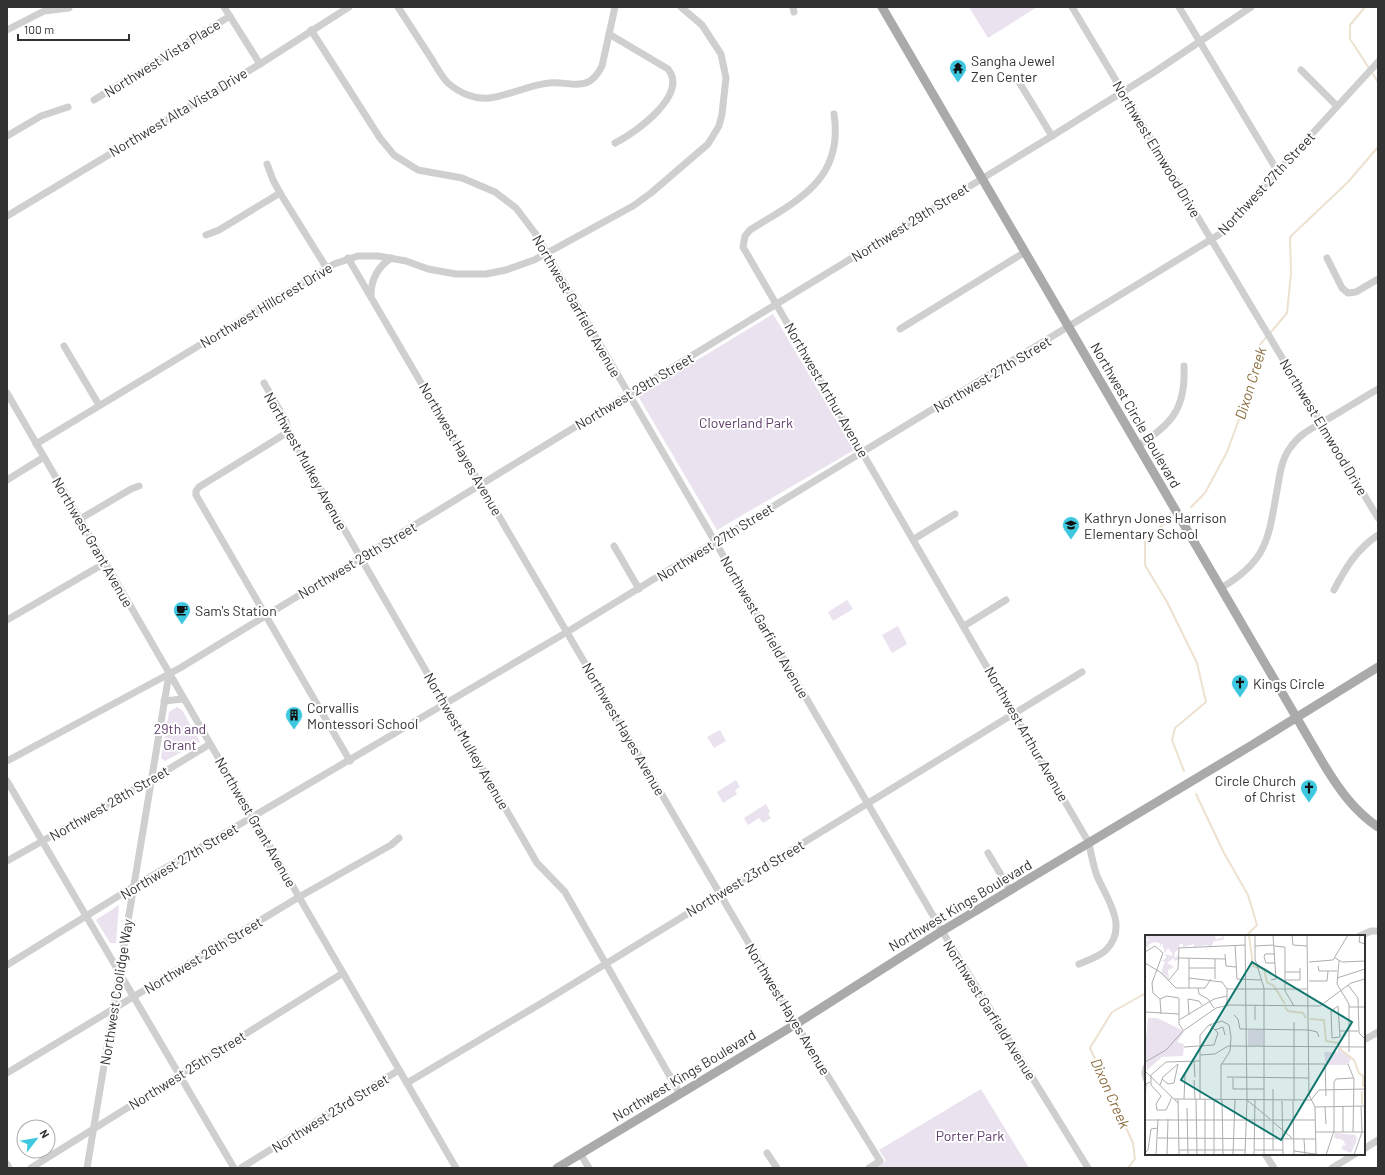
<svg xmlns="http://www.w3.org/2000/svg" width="1385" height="1175" font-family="Barlow,sans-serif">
<rect width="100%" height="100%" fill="#fff"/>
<g fill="#eae2ee">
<polygon points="969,7 1037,7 988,38"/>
<polygon points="773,314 854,450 717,530 638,396"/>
<polygon points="847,600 853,609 833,621 828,612"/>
<polygon points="898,626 907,644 892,653 882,635"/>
<polygon points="177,707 182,710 200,742 165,761 161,758 169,712"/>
<polygon points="720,730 726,741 714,748 707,737"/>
<polygon points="736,780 740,787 735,790 737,794 723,803 717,792"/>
<polygon points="766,804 770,812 768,814 771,818 763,823 759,818 748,825 744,818"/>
<polygon points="119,905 116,943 110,943 96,920"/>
<polygon points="981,1089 1029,1168 877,1168 876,1167 886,1161 879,1150"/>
</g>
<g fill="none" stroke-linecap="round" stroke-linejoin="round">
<g stroke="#ede1cf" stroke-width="2">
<polyline points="1365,7 1350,25 1350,39 1378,82"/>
<polyline points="1270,333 1287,313 1291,273 1290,237 1348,182 1378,147"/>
<polyline points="1191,507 1205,493 1227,452 1249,392 1259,346 1267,336"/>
<polyline points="1167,522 1145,539 1145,565 1167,602 1197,663 1206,702 1175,728 1172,740 1184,771"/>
<polyline points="1196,794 1224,853 1248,895 1257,925 1246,936"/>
<polyline points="1128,1168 1135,1159 1133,1143 1090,1048 1112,1012 1146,993"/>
</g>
<g stroke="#cfcfcf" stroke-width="7">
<polyline points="224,7 260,64"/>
<path d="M398 7C409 24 420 41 431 58 436 66 441 76 448 83 459 93 476 100 490 98 511 95 529 85 549 83 573 81 588 94 602 66L615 7"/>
<polyline points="793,7 794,12"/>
<polyline points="1072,7 1378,518"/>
<polyline points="1179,7 1278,172"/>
<polyline points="7,30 44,11 69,8"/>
<polyline points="311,30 380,138 394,155 418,170 462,178 495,192 516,208 535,233 942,931 1088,1168"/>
<path d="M609 34 668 69C689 95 635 133 615 143"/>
<polyline points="1301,70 1337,106"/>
<polyline points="1016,77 1052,136"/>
<polyline points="94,100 230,16"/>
<path d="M834 114C844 180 798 200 750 230L745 236 743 247 1089 843C1091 854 1093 865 1097 876 1107 899 1129 927 1106 950 1099 957 1088 960 1079 964"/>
<polyline points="7,136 41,116 68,107"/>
<polyline points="267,164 273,180 280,193 326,267"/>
<polyline points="7,216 260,64 349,7"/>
<polyline points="206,235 219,230 280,193"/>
<polyline points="348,258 796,1024 880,1161 869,1168"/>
<polyline points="1327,258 1342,288 1348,293 1356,292 1378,279"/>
<path d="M371 295C371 278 378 267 391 258"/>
<polyline points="900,329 1025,252"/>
<polyline points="64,346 99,405"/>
<polyline points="264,383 286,421 288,432 537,863 565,892 680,1094"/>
<polyline points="7,393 456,1168"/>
<polyline points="288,432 199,487 196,491 196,495 350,761"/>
<polyline points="36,444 334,264 358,256 378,256 406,261 428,269 456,274 486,274 506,270 534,260 547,253 633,206 651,193 708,144 719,126 722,114 726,78 721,54 702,25 681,7"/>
<path d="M1137 446C1172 425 1186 408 1184 366"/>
<polyline points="7,480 44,457"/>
<polyline points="80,519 131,489 139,486"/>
<polyline points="914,539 955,514"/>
<polyline points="614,546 639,589"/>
<path d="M1221 588C1270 559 1268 537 1278 485 1280 472 1282 459 1290 448 1300 433 1313 428 1328 419 1345 409 1361 399 1378 389"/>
<path d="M1334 590C1346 567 1357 549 1378 535"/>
<polyline points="7,620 105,563"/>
<polyline points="964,626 1006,600"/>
<polyline points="164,701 183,699"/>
<polyline points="7,761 180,668 1052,136 1156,71 1251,7"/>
<polyline points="7,781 234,1168"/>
<polyline points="988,853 1010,890"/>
<polyline points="7,861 151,780 210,744"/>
<polyline points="1360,936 1371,931 1378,931"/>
<polyline points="7,965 133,887 567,632 1220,234 1378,62"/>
<polyline points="1364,1040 1378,1032"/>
<polyline points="1146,1068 1145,1073 1146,1078"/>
<polyline points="7,1073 299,897 391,845 399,838"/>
<polyline points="407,1083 545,1001 1082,672"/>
<polyline points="1364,1149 1378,1140"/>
<polyline points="767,1153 777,1168"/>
<polyline points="1265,1154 1274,1168"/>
<polyline points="581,1155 589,1168"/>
<polyline points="7,1164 9,1168"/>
<polyline points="31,1168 343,973"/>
<polyline points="87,1168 169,674"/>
<polyline points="241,1168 399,1070"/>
<polyline points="1332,1168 1355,1154"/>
</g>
<g stroke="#aaa" stroke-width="9">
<path d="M882 7 1323 763C1338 788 1354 811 1378 827"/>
<polyline points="557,1168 796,1024 942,931 1252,745 1378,667"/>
</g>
</g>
<defs>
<g id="temple-pin" transform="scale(0.9)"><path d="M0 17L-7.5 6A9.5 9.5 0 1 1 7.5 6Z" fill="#3ec8e0" stroke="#fff"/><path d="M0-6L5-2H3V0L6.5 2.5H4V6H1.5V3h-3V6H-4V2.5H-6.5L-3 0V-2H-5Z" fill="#111"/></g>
<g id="school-pin" transform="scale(0.9)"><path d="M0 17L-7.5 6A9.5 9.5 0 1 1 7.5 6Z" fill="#3ec8e0" stroke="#fff"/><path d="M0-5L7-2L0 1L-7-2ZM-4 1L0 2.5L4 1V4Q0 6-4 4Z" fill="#111"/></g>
<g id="cafe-pin" transform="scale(0.9)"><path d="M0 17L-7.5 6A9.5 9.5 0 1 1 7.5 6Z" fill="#3ec8e0" stroke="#fff"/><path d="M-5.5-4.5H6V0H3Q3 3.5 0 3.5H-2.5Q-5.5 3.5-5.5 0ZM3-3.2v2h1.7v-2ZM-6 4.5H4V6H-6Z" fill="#111"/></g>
<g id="church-pin" transform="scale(0.9)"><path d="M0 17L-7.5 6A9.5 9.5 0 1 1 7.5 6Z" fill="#3ec8e0" stroke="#fff"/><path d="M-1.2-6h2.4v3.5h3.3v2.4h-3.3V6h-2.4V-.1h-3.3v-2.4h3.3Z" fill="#111"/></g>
<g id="building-pin" transform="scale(0.9)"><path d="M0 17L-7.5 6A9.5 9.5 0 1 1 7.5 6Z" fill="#3ec8e0" stroke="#fff"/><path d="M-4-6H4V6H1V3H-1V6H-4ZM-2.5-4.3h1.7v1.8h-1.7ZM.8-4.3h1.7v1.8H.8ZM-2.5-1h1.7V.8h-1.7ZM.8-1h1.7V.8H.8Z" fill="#111"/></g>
</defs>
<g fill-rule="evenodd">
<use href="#temple-pin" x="958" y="68"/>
<use href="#school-pin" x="1071" y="525"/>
<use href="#cafe-pin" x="182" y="610"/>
<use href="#church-pin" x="1240" y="683"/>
<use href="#building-pin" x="294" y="715"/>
<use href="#church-pin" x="1309" y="788"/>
</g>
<g text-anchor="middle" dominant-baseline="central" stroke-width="4" stroke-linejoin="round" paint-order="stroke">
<g font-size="14" fill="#323232" stroke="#fff">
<text transform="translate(162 58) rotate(-32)">Northwest Vista Place</text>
<text transform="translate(178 112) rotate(-31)">Northwest Alta Vista Drive</text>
<text transform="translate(1157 149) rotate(59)">Northwest Elmwood Drive</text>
<text transform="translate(1266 183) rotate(-47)">Northwest 27th Street</text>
<text transform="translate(910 222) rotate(-32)">Northwest 29th Street</text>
<text transform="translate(266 305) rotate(-31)">Northwest Hillcrest Drive</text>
<text transform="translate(577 306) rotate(60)">Northwest Garfield Avenue</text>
<text transform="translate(992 374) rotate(-31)">Northwest 27th Street</text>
<text transform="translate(827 390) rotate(60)">Northwest Arthur Avenue</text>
<text transform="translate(634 391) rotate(-31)">Northwest 29th Street</text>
<text transform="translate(1136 415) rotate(60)">Northwest Circle Boulevard</text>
<text transform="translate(1324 427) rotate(59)">Northwest Elmwood Drive</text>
<text transform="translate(461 449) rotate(60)">Northwest Hayes Avenue</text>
<text transform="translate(306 461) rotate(61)">Northwest Mulkey Avenue</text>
<text transform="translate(93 542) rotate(60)">Northwest Grant Avenue</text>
<text transform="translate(715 542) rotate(-32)">Northwest 27th Street</text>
<text transform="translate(357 560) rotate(-31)">Northwest 29th Street</text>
<text transform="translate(765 627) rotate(60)">Northwest Garfield Avenue</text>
<text transform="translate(624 729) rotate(60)">Northwest Hayes Avenue</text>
<text transform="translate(1027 734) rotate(60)">Northwest Arthur Avenue</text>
<text transform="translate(467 741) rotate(60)">Northwest Mulkey Avenue</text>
<text transform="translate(109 803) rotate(-30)">Northwest 28th Street</text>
<text transform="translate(256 822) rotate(60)">Northwest Grant Avenue</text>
<text transform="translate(179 861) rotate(-31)">Northwest 27th Street</text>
<text transform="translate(745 878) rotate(-31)">Northwest 23rd Street</text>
<text transform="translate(960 905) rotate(-31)">Northwest Kings Boulevard</text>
<text transform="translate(203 955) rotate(-31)">Northwest 26th Street</text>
<text transform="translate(116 992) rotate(-81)">Northwest Coolidge Way</text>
<text transform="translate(788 1009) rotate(59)">Northwest Hayes Avenue</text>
<text transform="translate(990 1010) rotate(58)">Northwest Garfield Avenue</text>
<text transform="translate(187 1070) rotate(-32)">Northwest 25th Street</text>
<text transform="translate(684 1075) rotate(-31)">Northwest Kings Boulevard</text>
<text transform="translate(330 1113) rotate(-32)">Northwest 23rd Street</text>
</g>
<g font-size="14" fill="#323232" stroke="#fff" text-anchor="start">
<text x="971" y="60">Sangha Jewel<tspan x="971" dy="16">Zen Center</tspan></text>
<text x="1084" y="517">Kathryn Jones Harrison<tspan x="1084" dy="16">Elementary School</tspan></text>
<text x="195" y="610">Sam's Station</text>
<text x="1253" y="683">Kings Circle</text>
<text x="307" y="707">Corvallis<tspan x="307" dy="16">Montessori School</tspan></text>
<text x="1296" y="780" text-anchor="end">Circle Church<tspan x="1296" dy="16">of Christ</tspan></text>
</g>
<g font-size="14" fill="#62406d" stroke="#fff">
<text x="746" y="422">Cloverland Park</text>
<text x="180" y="728">29th and<tspan x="180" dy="16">Grant</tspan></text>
<text x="970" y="1135">Porter Park</text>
</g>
<g font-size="15" font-style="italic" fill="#8c6e40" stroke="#fff">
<text transform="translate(1250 383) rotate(-73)">Dixon Creek</text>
<text transform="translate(1111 1093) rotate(66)">Dixon Creek</text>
</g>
</g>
<g transform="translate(1145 935)">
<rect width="220" height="220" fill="#fff"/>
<path d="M0 0H70L71 4 77 3 78 0 79 3 78 5 69 6 66 12 61 10 49 12V9L38 12V9H34L35 12 29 19 30 23 33 20V25L29 26V23L22 28 29 32 23 35 24 45 16 38 20 26 16 27 22 22 19 19 25 20 27 22V18L23 13 20 18 17 8 15 12V8L9 7 3 10 5 13 0 11V6L5 5 0 3ZM3 83H12L37 95 39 97 32 107 39 109 38 121 17 122 2 135 0 113ZM103 95H118V111H103ZM193 113 207 122 203 130H181L179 117H193ZM190 198 211 200 212 205 206 218 196 214 198 210 201 211 198 205 189 203Z" fill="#eae2ee"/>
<path fill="none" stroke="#ede1cf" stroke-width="2" d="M11 0H38M104 0 108 31 119 34 122 47 129 51 140 69M140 72 143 76 158 78 161 83M165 84 179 85 181 106 193 108 194 111M194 113 209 125 214 138 218 141V152M217 170V156"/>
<path fill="none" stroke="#adadad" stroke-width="1" d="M100 0 102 164 100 220M110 0V24L119 53V220M147 0 148 10 162 11M162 0 164 160 170 172 171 220M215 0 214 7 220 9M90 10 92 44 116 45M110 11 129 10M129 11 140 12V56L149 71M0 17 10 11 18 18 7 48 8 58 15 64 16 79M80 19 81 31 91 32M129 19H120L119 22 121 28H130M33 23 80 24M44 23V53M190 23 197 27 220 26M70 24V44M194 26 192 49 204 69V117M164 27 188 25 203 0M0 28 15 37 31 53H60L66 44M173 31 174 36H192M44 33H70M140 37H155M44 43 77 47 82 54V70M192 43 220 34M126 45 131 44 128 0M140 45H155V33M23 46 33 34 34 13 100 10M164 46H182L183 36M203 50 213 63 214 98 220 104M53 53 54 59 63 64 69 73M82 54H162M15 64 22 61 34 63V89L38 95M110 71V85M193 71 195 102 187 103 186 76ZM204 72H220M0 77 34 79M44 80 43 64 54 66 57 70M89 80 93 84 95 94 164 95 172 97 174 102M34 85 69 64 82 61M149 87V166M70 95 78 92 80 100M195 96H213M39 112 69 110 73 98 65 90M55 120 70 119 83 111 220 112M49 126 50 142M0 127 21 115 38 96 71 73 84 70 175 71 206 48 220 44M76 129H180L181 161M203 129 209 144 208 197M0 136 33 168M5 141 21 127 55 126M6 141V150L16 161 11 169 12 175H21L27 162M82 142 164 143M88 143V154H119M17 144 23 149 29 148 33 129M49 145 50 164M15 150 18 142 33 129M0 164 1 149 5 147M29 164 166 165M33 164 34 220M39 164 40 140M51 164 52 220M55 164V100L64 90 77 86 84 90 86 102 85 116 76 130V165M60 164V220M69 165V220M77 165 78 220M102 165 125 184M166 165 174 155 220 154M137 166 138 220M148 166 149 220M198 171V197M170 172 220 171M180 172 181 189M42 173 43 220M0 185H170M128 187 147 203M171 197H220M13 203 171 204M159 204 160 220M34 215H100M110 215H138M128 215V154M149 216 177 220M0 218 3 215 6 194 13 193M11 220 13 184M22 220 23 184M88 220 90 165M109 220 110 165M181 220 189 196V147L191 144 208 143M209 220 217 197 216 171"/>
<path fill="#0f766e" fill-opacity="0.15" stroke="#0f766e" stroke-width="2" d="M107 27 207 87 136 205 36 145Z"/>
<rect width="220" height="220" fill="none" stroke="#323232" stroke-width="2"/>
</g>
<rect width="1385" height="1175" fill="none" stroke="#323232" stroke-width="16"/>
<g transform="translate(36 1139) rotate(59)"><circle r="19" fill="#ffffff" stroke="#adadad"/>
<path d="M0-3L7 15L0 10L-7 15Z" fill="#3ec8e0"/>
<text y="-6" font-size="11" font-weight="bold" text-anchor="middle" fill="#323232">N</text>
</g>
<path d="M18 34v6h111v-6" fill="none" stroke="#323232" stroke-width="2"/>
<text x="24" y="34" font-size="12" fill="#323232" stroke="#ffffff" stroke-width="3" paint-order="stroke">100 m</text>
</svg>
